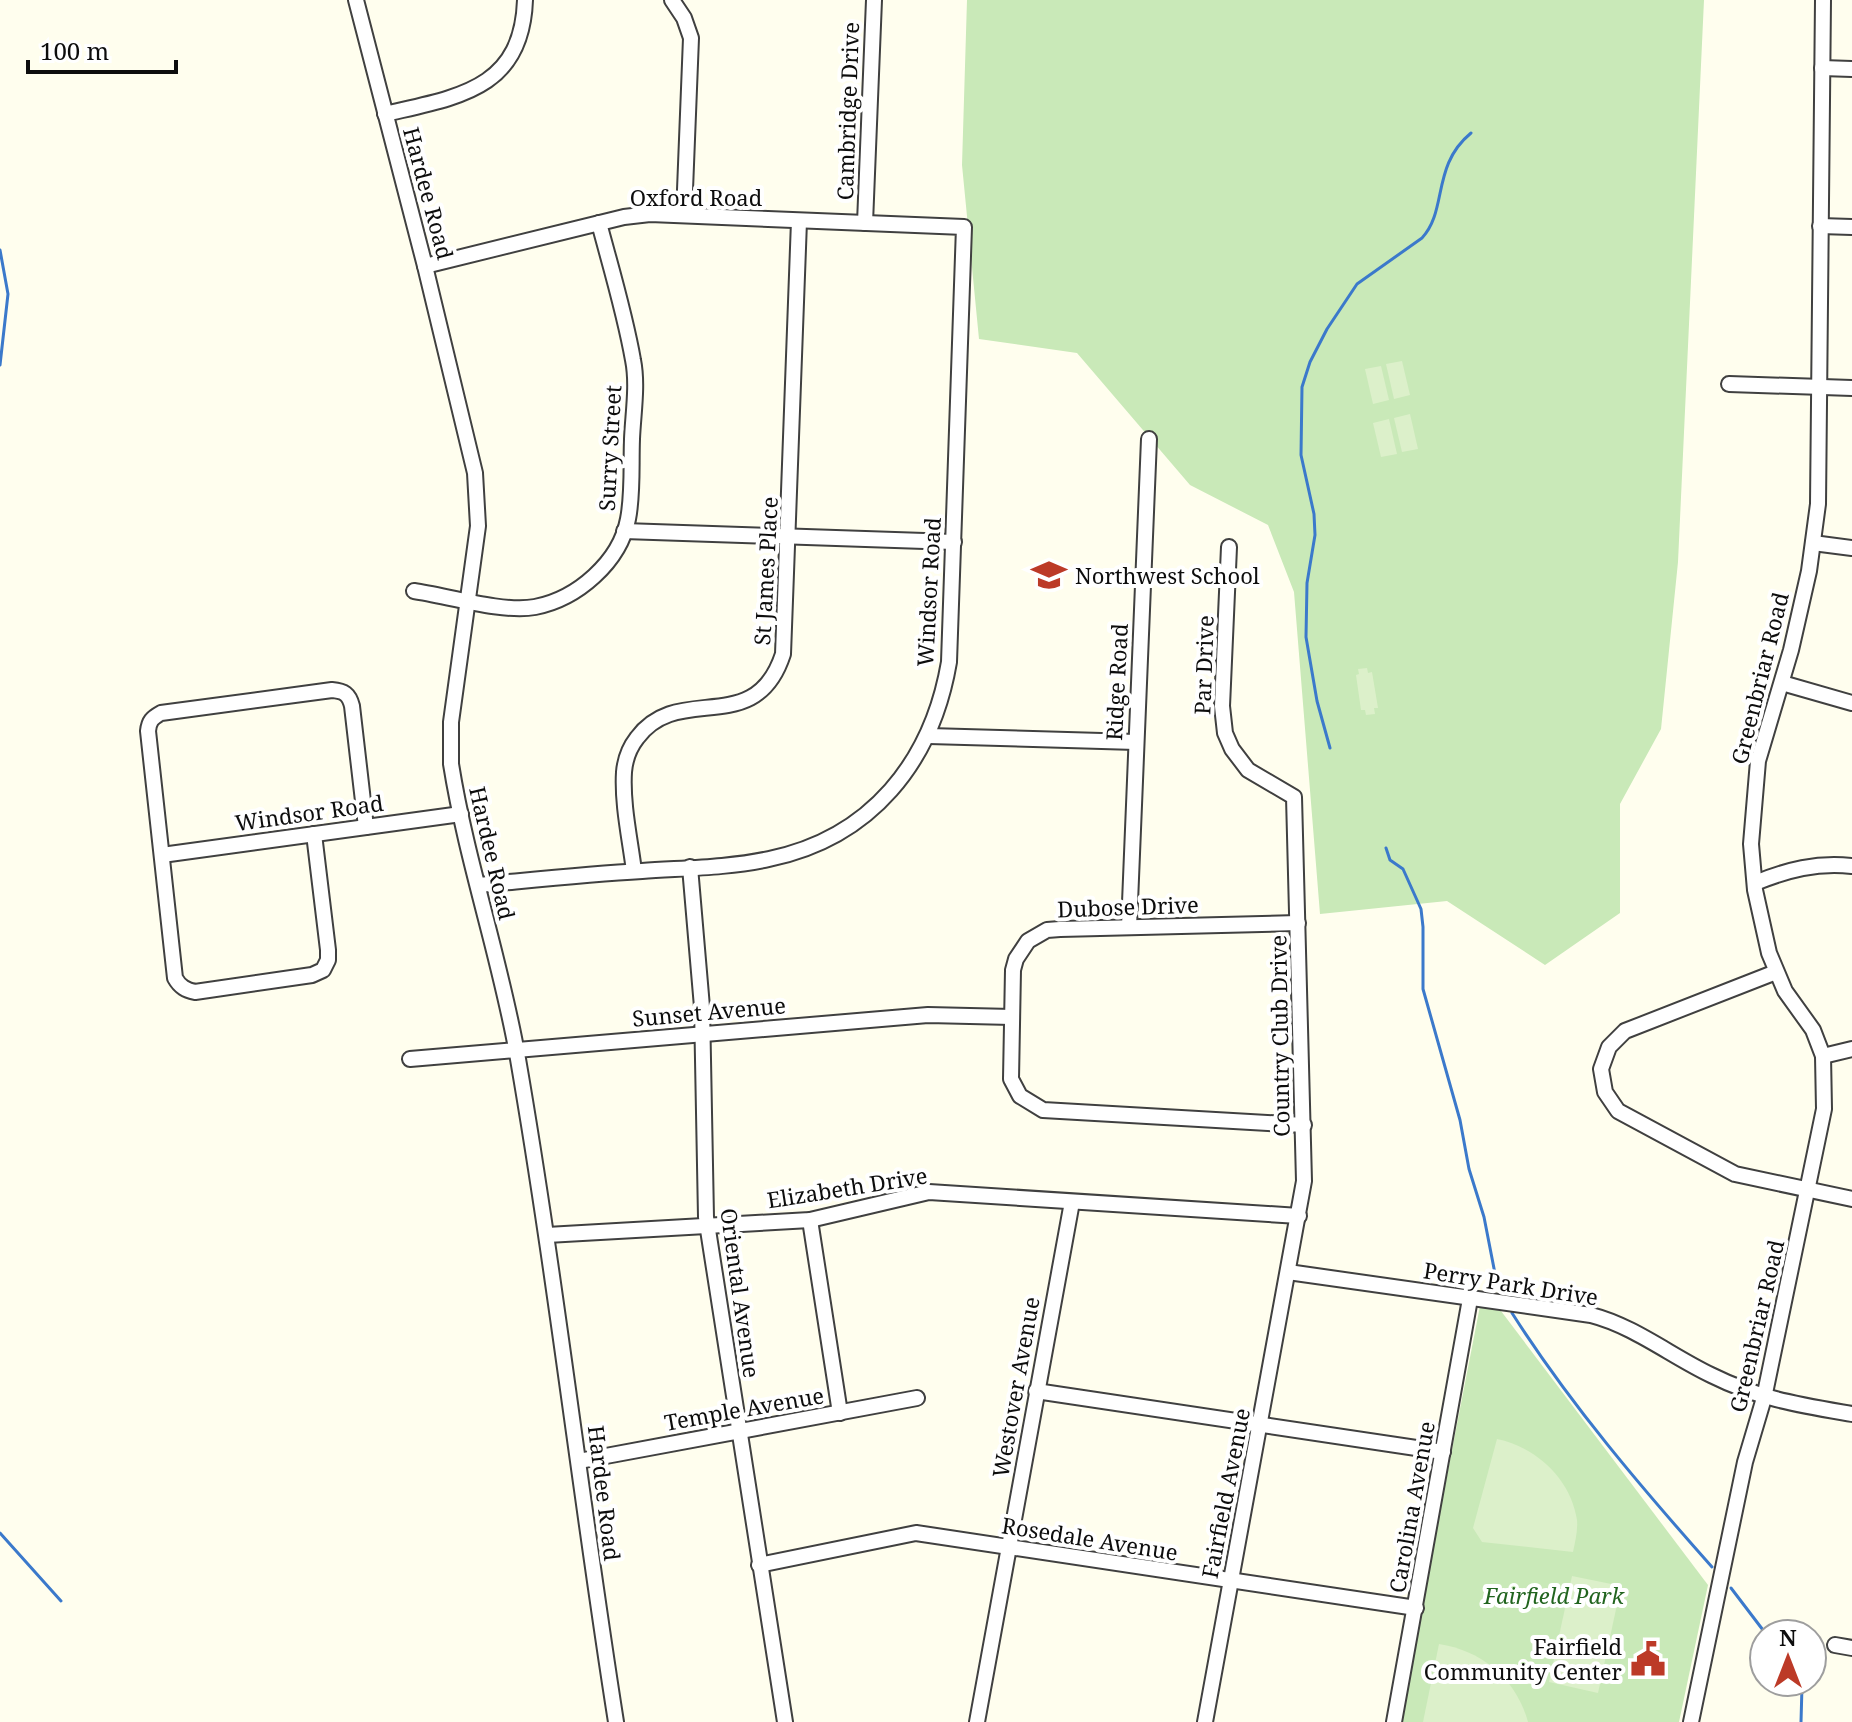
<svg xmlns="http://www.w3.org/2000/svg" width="1852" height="1722" font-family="'Noto Serif',serif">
<rect width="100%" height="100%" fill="#fffeee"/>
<g fill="#c9e9b8">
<polygon points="967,0 1704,0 1678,562 1661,729 1620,804 1620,913 1545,965 1447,901 1320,914 1294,592 1268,525 1190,485 1077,353 979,339 962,165"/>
<polygon points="1480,1306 1501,1311 1708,1585 1679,1722 1399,1722"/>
</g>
<g fill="#dcf0ca">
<polygon points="1402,361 1410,395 1394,399 1386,364"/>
<polygon points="1381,366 1389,400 1373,404 1365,369"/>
<polygon points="1410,414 1418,449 1402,452 1394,418"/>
<polygon points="1389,419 1397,454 1381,457 1373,423"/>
<polygon points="1367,668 1368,673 1372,672 1378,708 1374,708 1375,714 1366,715 1365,710 1361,710 1356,675 1359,674 1358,669"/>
<path d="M1497 1439C1536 1447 1571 1479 1577 1520 1578 1531 1575 1542 1573 1552L1482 1542 1473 1528Z"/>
<polygon points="1572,1576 1621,1586 1598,1693 1549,1682"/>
<path d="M1439 1644C1483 1651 1516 1679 1528 1722H1423Z"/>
</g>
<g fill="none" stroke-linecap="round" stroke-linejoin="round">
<g stroke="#3b79cb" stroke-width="3">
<polyline points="0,250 8,294 0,365"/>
<path d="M1330 748 1317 701 1306 637 1307 583 1315 535 1314 514 1301 455 1302 387 1310 362 1327 329 1357 284 1422 238C1448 210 1431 166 1471 133"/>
<polyline points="1386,848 1390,860 1403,869 1421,909 1423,927 1423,989 1460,1120 1469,1169 1484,1217 1498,1289"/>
<path d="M1512 1313C1570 1404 1641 1487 1712 1567"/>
<polyline points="0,1533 61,1601"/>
<polyline points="1731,1588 1766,1634"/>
<polyline points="1799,1682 1802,1686 1801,1722"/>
</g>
<g stroke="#404040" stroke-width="18">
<g id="minor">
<path d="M356 0 425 266 475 473 478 526 451 722V764C467 864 501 960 518 1059 556 1279 581 1501 616 1722"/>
<polyline points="672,0 684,18 691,38 684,215"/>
<polyline points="1822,68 1852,69"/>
<path d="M385 114C457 97 522 90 525 0"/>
<polyline points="865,223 874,0"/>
<polyline points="1820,226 1852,227"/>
<path d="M425 266 624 217 650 214 964 227 949 662C932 762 871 838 769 859 728 868 683 868 642 871 587 874 532 880 478 885"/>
<polyline points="1729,384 1852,388"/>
<polyline points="624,531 954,542"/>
<polyline points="1813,543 1852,548"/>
<path d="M414 591C448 596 503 613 535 607 577 599 620 562 628 519 633 494 631 465 632 439 633 414 638 385 633 360 625 314 611 268 599 223"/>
<polyline points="1782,683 1852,703"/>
<polyline points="929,736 1136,742"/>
<path d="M314 834 328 950V960L323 970 312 975 195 992C186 990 180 987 175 978L148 731C149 721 152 718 161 713L332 690C344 691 349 694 352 706L366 827"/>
<polyline points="162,855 461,814"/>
<polyline points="690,867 702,1007 706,1217 785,1722"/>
<path d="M634 871C630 839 622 804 624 772 625 760 630 747 637 738 679 681 755 740 783 654L799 221"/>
<path d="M1755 883C1787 870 1817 862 1852 866"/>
<polyline points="1298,923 1060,929 1047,930 1028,941 1016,959 1013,970 1011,1079 1020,1096 1043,1110 1304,1125"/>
<polyline points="1129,927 1149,439"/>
<polyline points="1776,972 1625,1031 1609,1047 1601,1069 1605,1092 1618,1111 1735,1174 1852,1199"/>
<polyline points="1823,1056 1852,1049"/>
<polyline points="410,1059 928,1015 1012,1017"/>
<polyline points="810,1220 840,1413"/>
<polyline points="547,1235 810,1220 929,1192 1299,1216"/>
<path d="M1288 1272 1591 1315C1634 1326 1671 1356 1711 1375 1759 1399 1800 1405 1852 1414"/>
<polyline points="1036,1391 1443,1452"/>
<polyline points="579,1461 917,1398"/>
<polyline points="759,1565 916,1533 1416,1608"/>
<polyline points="1835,1645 1852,1648"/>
<polyline points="977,1722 1072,1202"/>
<polyline points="1205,1722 1304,1181 1294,797 1248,770 1232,749 1225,733 1222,706 1229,547"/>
<polyline points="1394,1722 1470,1299"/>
<polyline points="1691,1722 1745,1462 1764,1398 1824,1109 1823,1056 1813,1030 1785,991 1769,953 1755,890 1751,844 1758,761 1791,650 1809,571 1818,504 1823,0"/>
</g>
</g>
<use href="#minor" stroke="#fff" stroke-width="14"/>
</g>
<defs>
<g id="school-bare" transform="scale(2.76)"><path d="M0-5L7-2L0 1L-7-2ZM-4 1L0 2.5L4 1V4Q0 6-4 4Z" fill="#bc3a27" stroke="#fff" stroke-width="2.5" paint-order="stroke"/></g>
<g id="civic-bare" transform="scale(2.76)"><path d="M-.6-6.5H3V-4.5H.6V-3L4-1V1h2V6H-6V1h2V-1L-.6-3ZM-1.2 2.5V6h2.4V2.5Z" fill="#bc3a27" stroke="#fff" stroke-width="2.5" paint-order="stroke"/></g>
</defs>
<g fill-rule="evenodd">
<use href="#school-bare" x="1049" y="575"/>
<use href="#civic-bare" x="1648" y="1659"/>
</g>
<g text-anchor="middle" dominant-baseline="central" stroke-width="8" stroke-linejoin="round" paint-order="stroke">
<g font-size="22" fill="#0d0d0d" stroke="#fff">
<text transform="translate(847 111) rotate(-88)">Cambridge Drive</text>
<text transform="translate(429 193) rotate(75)">Hardee Road</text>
<text x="696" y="197">Oxford Road</text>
<text transform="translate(609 448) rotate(-87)">Surry Street</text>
<text transform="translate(765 571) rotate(-87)">St James Place</text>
<text transform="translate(928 592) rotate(-87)">Windsor Road</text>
<text transform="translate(1203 665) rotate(-88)">Par Drive</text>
<text transform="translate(1759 678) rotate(-76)">Greenbriar Road</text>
<text transform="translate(1116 682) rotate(-87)">Ridge Road</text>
<text transform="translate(309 812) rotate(-8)">Windsor Road</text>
<text transform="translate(493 853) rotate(77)">Hardee Road</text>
<text transform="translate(1128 906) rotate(-2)">Dubose Drive</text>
<text transform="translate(709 1011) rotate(-5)">Sunset Avenue</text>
<text transform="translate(1279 1036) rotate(-91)">Country Club Drive</text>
<text transform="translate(847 1187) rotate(-9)">Elizabeth Drive</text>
<text transform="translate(1511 1283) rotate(9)">Perry Park Drive</text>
<text transform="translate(741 1293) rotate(82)">Oriental Avenue</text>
<text transform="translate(1756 1326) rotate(-77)">Greenbriar Road</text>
<text transform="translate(1015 1387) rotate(-80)">Westover Avenue</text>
<text transform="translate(744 1408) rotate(-10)">Temple Avenue</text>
<text transform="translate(605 1493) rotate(83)">Hardee Road</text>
<text transform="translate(1225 1493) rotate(-79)">Fairfield Avenue</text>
<text transform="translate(1411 1507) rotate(-80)">Carolina Avenue</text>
<text transform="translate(1090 1538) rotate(9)">Rosedale Avenue</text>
</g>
<g font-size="22" fill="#0d0d0d" stroke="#fff" text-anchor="start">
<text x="1075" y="575">Northwest School</text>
<text x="1622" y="1646" text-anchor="end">Fairfield<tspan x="1622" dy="25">Community Center</tspan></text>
</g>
<g font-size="22" font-style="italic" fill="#21641e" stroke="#fff">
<text x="1554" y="1595">Fairfield Park</text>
</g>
</g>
<g transform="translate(1788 1658)"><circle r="38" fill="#ffffff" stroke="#9e9e9e" stroke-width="2"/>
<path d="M0-6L14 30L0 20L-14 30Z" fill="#bc3a27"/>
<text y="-12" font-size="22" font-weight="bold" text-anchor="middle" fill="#0d0d0d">N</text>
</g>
<path d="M28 60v12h148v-12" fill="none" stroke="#0d0d0d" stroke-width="4"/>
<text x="40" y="60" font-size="24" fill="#0d0d0d" stroke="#ffffff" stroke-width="6" paint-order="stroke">100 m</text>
</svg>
